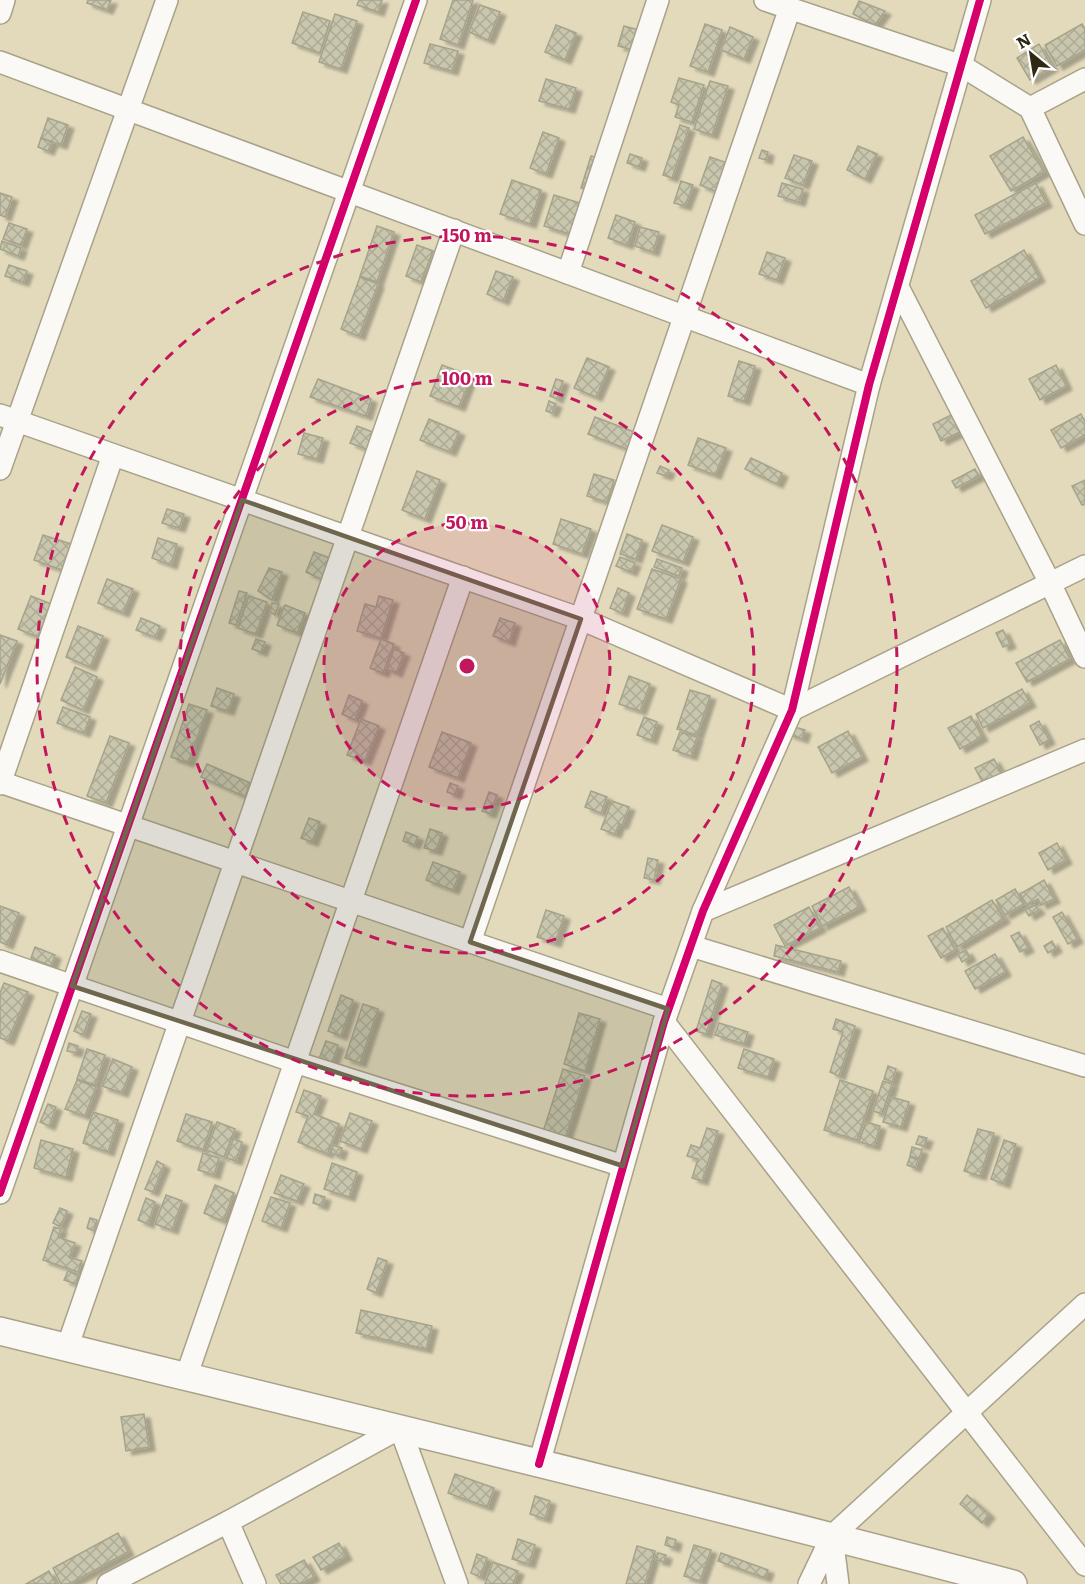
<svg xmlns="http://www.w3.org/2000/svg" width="1085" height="1584" font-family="Literata,serif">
<defs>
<pattern id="building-cross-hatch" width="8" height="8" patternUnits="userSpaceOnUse" patternTransform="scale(1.5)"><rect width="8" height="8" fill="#c9c6ae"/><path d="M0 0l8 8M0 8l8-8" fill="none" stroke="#adaa95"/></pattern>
<filter id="shadow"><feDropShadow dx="6" dy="4" stdDeviation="1.5" flood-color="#0004"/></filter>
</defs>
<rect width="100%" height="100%" fill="#e3dabc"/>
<g fill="url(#building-cross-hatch)" stroke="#a6a38c" stroke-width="1.5" filter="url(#shadow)">
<polygon points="88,0 111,0 107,10 87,3"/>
<polygon points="359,0 382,0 378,12 357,5"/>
<polygon points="453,0 473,0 458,45 440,39"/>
<polygon points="859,1 885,11 875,25 853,14"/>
<polygon points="480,5 500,12 488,40 469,32"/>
<polygon points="303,12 330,21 320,53 292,43"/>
<polygon points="335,14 357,21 341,69 319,62"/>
<polygon points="705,24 722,30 708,72 690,66"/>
<polygon points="1082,24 1085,29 1085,50 1057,66 1045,45"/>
<polygon points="556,25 576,33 565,60 545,52"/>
<polygon points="624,26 643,31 637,51 618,46"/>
<polygon points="730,27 753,37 744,59 721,50"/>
<polygon points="430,44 458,51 452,71 424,63"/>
<polygon points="1039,44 1052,67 1030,80 1017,58"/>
<polygon points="679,78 704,85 692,122 675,117 679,105 671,102"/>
<polygon points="546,79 576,88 569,109 539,101"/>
<polygon points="710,81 728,86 712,135 694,129"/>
<polygon points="48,118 68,125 61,145 41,138"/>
<polygon points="680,125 689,128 672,178 663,175"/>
<polygon points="543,132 559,138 546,174 530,168"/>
<polygon points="1023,137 1044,172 1011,191 990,156"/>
<polygon points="41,138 52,142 48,151 38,147"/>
<polygon points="858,146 877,154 865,179 847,170"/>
<polygon points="762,150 768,152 766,160 759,158"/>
<polygon points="630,154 642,158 639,167 627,163"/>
<polygon points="794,155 812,161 803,185 785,178"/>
<polygon points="591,156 599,158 590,190 581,188"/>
<polygon points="710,157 727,163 717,192 700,185"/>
<polygon points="512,180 541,190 530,224 500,214"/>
<polygon points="681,181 693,185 685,206 674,203"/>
<polygon points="782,183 803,189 799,202 778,196"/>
<polygon points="1036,183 1046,203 985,234 975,215"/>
<polygon points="0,193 12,197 5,217 0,215"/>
<polygon points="554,195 583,204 573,235 544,226"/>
<polygon points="616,215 635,222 627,245 608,238"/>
<polygon points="9,223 27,229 21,245 3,239"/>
<polygon points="377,226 394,232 377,282 360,276"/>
<polygon points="640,227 659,232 653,252 635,246"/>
<polygon points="2,241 21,248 18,256 0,249"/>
<polygon points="417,245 433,251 421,282 406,276"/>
<polygon points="1024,250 1039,278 986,308 971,281"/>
<polygon points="767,252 785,258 777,280 759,274"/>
<polygon points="9,265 27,271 23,282 5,276"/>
<polygon points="496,271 513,277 503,301 487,294"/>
<polygon points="360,277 378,284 359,336 341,329"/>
<polygon points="587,358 609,367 596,397 574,388"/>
<polygon points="739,361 755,366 744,401 728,396"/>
<polygon points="442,365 471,376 459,407 430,396"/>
<polygon points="1056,365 1066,386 1040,400 1029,379"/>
<polygon points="318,379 371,399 366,416 310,397"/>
<polygon points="556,379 563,381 557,399 550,396"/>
<polygon points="549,401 556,404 552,413 546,411"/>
<polygon points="953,414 962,431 941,441 933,424"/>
<polygon points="1081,414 1085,422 1085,435 1061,448 1051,430"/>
<polygon points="595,417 634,432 627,449 588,434"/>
<polygon points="429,419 459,432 450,452 420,440"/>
<polygon points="357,426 375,433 369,450 350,443"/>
<polygon points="304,433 323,438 317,459 298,454"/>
<polygon points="698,438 726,448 715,475 688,465"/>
<polygon points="751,458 782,473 777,484 745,469"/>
<polygon points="660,466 669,470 666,476 657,473"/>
<polygon points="975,469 979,476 956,488 952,481"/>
<polygon points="417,471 440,480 425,519 402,510"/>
<polygon points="594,474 614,480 607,502 587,496"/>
<polygon points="1085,480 1085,504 1082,505 1072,486"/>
<polygon points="167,509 184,514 179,528 162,523"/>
<polygon points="561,519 591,529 582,554 553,544"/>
<polygon points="662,525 693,537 683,562 652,551"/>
<polygon points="627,534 642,540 636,559 620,554"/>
<polygon points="43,535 71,544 62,570 34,560"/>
<polygon points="158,538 177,544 171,565 152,558"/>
<polygon points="314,552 332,559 323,580 306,572"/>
<polygon points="620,557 635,563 631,572 616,566"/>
<polygon points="657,559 682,568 679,576 654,567"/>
<polygon points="269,568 282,572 272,600 258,591"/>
<polygon points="652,569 681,579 666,619 637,609"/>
<polygon points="107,579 133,589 123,613 98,603"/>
<polygon points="618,588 629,593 622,613 610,608"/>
<polygon points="239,591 247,593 236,625 229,623"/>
<polygon points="31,596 51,604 38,637 18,629"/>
<polygon points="249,596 267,602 256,634 238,628"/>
<polygon points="379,596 393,600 381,638 357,631 365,604 376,607"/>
<polygon points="272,603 279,604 275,615 270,612"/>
<polygon points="285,605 305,613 297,633 277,625"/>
<polygon points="141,618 160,626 155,637 136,630"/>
<polygon points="500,618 515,623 509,642 493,636"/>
<polygon points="78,626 103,636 90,667 66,657"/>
<polygon points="1003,630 1010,644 1003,647 996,633"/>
<polygon points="0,635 17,641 0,684"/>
<polygon points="256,639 265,642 261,652 252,649"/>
<polygon points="381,639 394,644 383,673 370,668"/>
<polygon points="1060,640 1070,659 1027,682 1016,663"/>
<polygon points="394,649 404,653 396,673 387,669"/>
<polygon points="75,667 97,677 83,710 61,700"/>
<polygon points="629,676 650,684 640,711 619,704"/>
<polygon points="217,688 234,694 228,711 211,706"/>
<polygon points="1022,689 1030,703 983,728 976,714"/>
<polygon points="690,690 710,696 697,735 677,729"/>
<polygon points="349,695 362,701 355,720 342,714"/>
<polygon points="189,704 207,710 188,763 171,757"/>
<polygon points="63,707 90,717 84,733 57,723"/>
<polygon points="971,716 982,737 960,749 948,728"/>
<polygon points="644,717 657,722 651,740 637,735"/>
<polygon points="361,719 379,726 365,761 347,755"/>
<polygon points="1039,721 1049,740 1040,745 1030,726"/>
<polygon points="791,726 805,730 802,739 788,734"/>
<polygon points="848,731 862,757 832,773 818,747"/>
<polygon points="442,732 471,743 458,778 429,767"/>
<polygon points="680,732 697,737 691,756 673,750"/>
<polygon points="110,736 129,743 106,803 87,796"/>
<polygon points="994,759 1002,775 984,785 975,768"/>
<polygon points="207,764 250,783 245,797 201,777"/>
<polygon points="450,783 458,786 455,795 447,792"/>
<polygon points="591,791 607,797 601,813 585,807"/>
<polygon points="489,792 497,795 490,814 482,811"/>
<polygon points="612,801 629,807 622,825 619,824 615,834 601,829"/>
<polygon points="309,818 320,822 312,842 301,838"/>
<polygon points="430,829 442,833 436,851 424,848"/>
<polygon points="406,832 418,837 414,845 403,841"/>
<polygon points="1057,843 1066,860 1048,870 1039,853"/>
<polygon points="648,858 658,860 654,880 644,878"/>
<polygon points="433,862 460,872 453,890 426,880"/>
<polygon points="1044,880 1054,899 1041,905 1038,899 1027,905 1020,894"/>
<polygon points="849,887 860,907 822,926 812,906"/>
<polygon points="1015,889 1024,904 1005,915 996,900"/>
<polygon points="992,900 1004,919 957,947 946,927"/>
<polygon points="1035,905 1039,910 1029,916 1025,910"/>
<polygon points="0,906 19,913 7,945 0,942"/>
<polygon points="809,907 820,928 785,946 774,925"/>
<polygon points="546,910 564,916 555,943 537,937"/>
<polygon points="1062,912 1077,939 1068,944 1053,917"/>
<polygon points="943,928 955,950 941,958 928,936"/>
<polygon points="1019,932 1028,948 1020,952 1011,936"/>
<polygon points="1052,941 1056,948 1048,953 1044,946"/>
<polygon points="776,945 841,961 838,972 774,956"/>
<polygon points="35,947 55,955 51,966 31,958"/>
<polygon points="966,950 970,957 962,962 958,954"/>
<polygon points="995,954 1005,972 975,989 965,971"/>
<polygon points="712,980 722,984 706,1034 696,1031"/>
<polygon points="4,983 28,992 8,1041 0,1038 0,993"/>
<polygon points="341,995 353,1000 341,1036 328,1031"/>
<polygon points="363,1004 378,1009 360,1063 345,1058"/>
<polygon points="82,1011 91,1014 83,1035 74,1031"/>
<polygon points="579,1013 600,1019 585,1071 564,1064"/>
<polygon points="836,1019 855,1026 839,1076 830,1072 843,1032 833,1029"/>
<polygon points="719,1023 748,1032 744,1044 715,1035"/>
<polygon points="326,1041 338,1045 332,1063 319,1059"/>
<polygon points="69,1043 78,1046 76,1053 67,1051"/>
<polygon points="87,1049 105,1055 95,1085 77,1079"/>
<polygon points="744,1049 774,1059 768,1077 738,1068"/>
<polygon points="113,1059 132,1067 122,1093 102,1086"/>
<polygon points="888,1066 896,1069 892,1082 884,1079"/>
<polygon points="563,1069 585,1076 565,1139 543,1132"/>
<polygon points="77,1080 96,1087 85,1116 65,1109"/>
<polygon points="840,1080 873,1091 857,1140 824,1130"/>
<polygon points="883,1081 892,1084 882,1114 873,1111"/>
<polygon points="304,1090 321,1096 314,1114 339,1124 327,1154 298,1142 308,1116 296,1112"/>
<polygon points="891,1097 909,1102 901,1127 883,1122"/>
<polygon points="48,1104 56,1107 49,1126 40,1122"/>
<polygon points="93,1112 118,1120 108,1152 83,1143"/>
<polygon points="350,1113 372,1121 361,1149 340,1141"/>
<polygon points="186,1114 212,1122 203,1150 177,1141"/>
<polygon points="217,1122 235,1129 224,1157 207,1150"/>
<polygon points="866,1122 880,1126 874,1146 859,1142"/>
<polygon points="707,1128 718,1131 702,1181 692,1178 698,1159 687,1156 691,1145 700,1148"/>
<polygon points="978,1129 994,1133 980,1176 964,1171"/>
<polygon points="919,1136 927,1138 924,1146 916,1144"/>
<polygon points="233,1139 242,1142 236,1161 227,1158"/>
<polygon points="41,1140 73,1149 66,1177 34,1168"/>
<polygon points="1004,1140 1016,1144 1004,1184 991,1179"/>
<polygon points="333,1145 342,1148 339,1156 331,1153"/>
<polygon points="912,1147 922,1150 919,1159 910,1156"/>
<polygon points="203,1153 219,1158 214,1175 198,1170"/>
<polygon points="910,1157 918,1160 915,1168 907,1165"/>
<polygon points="157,1161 164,1165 153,1192 145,1189"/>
<polygon points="332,1163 357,1172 349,1197 324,1189"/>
<polygon points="281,1175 304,1184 297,1201 274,1193"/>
<polygon points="215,1185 234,1193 223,1221 204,1213"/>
<polygon points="315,1194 325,1197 322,1206 313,1203"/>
<polygon points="166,1195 182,1201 172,1230 155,1224"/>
<polygon points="271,1197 290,1203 281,1228 262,1221"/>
<polygon points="146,1198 155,1202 148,1224 138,1220"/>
<polygon points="60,1208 67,1211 60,1227 53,1223"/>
<polygon points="90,1218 97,1220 94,1231 87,1228"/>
<polygon points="54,1227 61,1229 58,1237 75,1243 69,1257 82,1261 78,1272 43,1260"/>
<polygon points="378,1258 387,1261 376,1293 367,1289"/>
<polygon points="68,1271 79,1275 76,1284 64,1280"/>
<polygon points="361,1310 432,1326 426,1349 356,1333"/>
<polygon points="144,1414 149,1447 126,1451 121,1417"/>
<polygon points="455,1474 494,1488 487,1507 448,1493"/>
<polygon points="967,1495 989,1514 982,1523 960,1504"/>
<polygon points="535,1496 550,1501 545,1519 530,1514"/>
<polygon points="118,1533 128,1552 69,1584 61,1584 53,1568"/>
<polygon points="667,1537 676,1540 674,1548 665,1545"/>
<polygon points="518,1539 535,1545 529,1564 512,1559"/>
<polygon points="339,1543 346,1556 321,1570 313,1557"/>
<polygon points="694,1545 711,1550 700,1581 684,1576"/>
<polygon points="637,1546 655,1551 645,1584 626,1584"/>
<polygon points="658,1553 666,1555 664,1562 656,1560"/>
<polygon points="721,1553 768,1570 765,1578 718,1561"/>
<polygon points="477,1554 487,1558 480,1577 471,1573"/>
<polygon points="304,1560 314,1577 301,1584 281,1584 276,1575"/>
<polygon points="493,1562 518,1571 513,1584 485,1584"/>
<polygon points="49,1571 56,1584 26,1584"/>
</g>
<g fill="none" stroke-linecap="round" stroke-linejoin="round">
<g stroke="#a9a28a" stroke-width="24">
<g id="minor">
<polyline points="765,0 962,66 1030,108 1085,224"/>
<polyline points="0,13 4,0"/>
<polyline points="0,62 869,385"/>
<polyline points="1030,108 1085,79"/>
<polyline points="568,273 658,0"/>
<polyline points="898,287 1050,583 1085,657"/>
<polyline points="0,415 581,619 792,710 1085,566"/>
<polyline points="0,469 167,0"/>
<polyline points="0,782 668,1009"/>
<polyline points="0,784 113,455"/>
<polyline points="703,911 1085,750"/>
<polyline points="470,942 790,8"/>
<polyline points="691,946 1085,1066"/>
<polyline points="0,961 295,1062 623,1166"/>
<polyline points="664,1022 1085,1565"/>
<polyline points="0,1193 416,0"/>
<polyline points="67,1348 454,230"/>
<polyline points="186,1377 463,577"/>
<polyline points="539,1464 664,1022 703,911 792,710 869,385 980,0"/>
<polyline points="228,1522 255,1584"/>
<polyline points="832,1536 838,1584"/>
<polyline points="108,1584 228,1522 400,1428 457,1584"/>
<polyline points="809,1584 832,1536 1085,1304"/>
</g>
</g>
<g stroke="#a9a28a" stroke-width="30">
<path id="tertiary" d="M0 1331C338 1414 676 1495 1013 1584"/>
</g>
<use href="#minor" stroke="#fbf9f5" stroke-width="21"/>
<use href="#tertiary" stroke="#fbf9f5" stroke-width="27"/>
<g stroke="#fff" stroke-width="11">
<g id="cycleway">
<polyline points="0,1193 416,0"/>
<polyline points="539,1464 664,1022 703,911 792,710 869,385 980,0"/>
</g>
</g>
<use href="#cycleway" stroke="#d6006c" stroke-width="8"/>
</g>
<path fill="#6e674e" fill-opacity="0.2" stroke="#6e674e" stroke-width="4.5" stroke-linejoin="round" d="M242 500 581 619 470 942 668 1009 623 1166 72 986Z"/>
<circle cx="467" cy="666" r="143" fill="#c2185b" fill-opacity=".12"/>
<g fill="none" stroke="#c2185b" stroke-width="3" stroke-dasharray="10 8">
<circle cx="467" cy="666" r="143"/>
<circle cx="467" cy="666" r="287"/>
<circle cx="467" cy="666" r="430"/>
</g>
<circle cx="467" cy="666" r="9" fill="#c2185b" stroke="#fff" stroke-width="3"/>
<g font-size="18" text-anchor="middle" font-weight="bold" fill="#c2185b" stroke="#fff" stroke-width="4.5" stroke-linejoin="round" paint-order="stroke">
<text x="467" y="242">150 m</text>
<text x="467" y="385">100 m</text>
<text x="467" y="529">50 m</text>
</g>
<g transform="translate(1031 54) rotate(330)" stroke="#ffffff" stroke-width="4.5" paint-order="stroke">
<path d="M0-4.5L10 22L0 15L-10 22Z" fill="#2f2913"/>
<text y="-9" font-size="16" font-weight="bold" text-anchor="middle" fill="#2f2913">N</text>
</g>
</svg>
